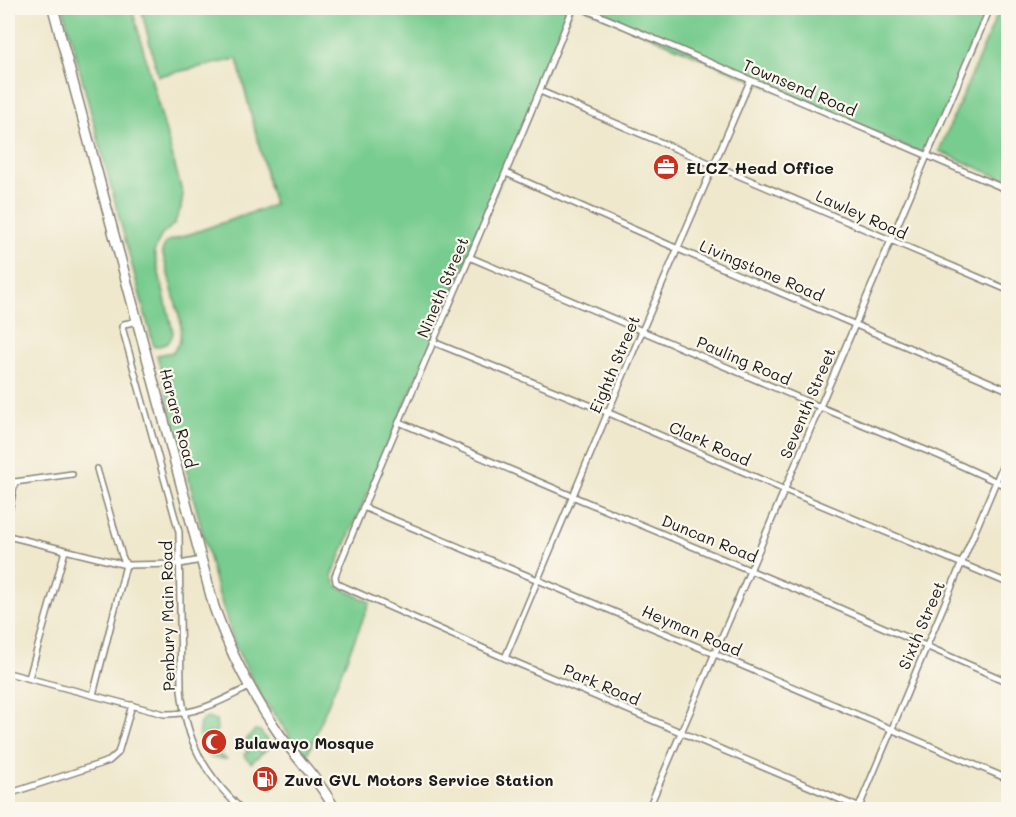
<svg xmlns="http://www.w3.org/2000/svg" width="1016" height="817" font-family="Mali,sans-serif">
<rect width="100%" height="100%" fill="#fbf7ec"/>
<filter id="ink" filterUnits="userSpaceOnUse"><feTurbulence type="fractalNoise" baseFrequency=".0167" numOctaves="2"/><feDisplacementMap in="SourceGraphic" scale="12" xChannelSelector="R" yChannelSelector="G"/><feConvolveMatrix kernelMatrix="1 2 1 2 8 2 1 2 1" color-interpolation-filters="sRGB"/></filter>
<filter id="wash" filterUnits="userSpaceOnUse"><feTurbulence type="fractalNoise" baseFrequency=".008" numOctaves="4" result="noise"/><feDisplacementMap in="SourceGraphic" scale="24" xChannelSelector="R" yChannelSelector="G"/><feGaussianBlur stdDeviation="1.35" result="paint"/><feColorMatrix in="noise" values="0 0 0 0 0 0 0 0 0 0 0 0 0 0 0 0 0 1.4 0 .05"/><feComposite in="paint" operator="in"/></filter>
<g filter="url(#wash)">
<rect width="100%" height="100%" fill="#efe8cd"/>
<g fill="#78cc8f" stroke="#4a7456" stroke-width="1.5">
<path d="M63 8H132L183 195 181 208 174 224 161 236 154 252 173 332C171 344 165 345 154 347Z"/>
<polygon points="141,8 572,8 501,180 332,576 337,586 370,602 306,758 262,698 235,646 216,585 157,355 173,352 180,341 181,323 162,251 166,242 274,205 237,59 158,76"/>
<polygon points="585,8 990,8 926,155"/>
<polygon points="1000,8 1008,8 1008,181 939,151"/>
<path d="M206 718 216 720 217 730 214 733 208 734 204 745 210 754 221 755 226 759 212 758C201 752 197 734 200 723Z"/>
<polygon points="255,730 260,731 270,744 268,748 251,763 244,755 248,751 242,745"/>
</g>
</g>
<g filter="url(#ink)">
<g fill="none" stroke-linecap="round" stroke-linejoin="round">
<g stroke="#868274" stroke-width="8">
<g id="street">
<path d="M573 8C498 199 412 385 335 576L336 582 342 586 505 658 865 810"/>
<polyline points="582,8 1008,190"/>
<polyline points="540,91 1008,290"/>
<polyline points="506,173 678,249 1008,390"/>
<polyline points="469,257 820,407 940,456 1008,487"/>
<path d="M138 321 124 324 122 327 179 532 181 689C186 742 204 773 242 810"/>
<polyline points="433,342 609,413 785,490 1008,583"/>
<polyline points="399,422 572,496 821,600 1008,682"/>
<polyline points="8,480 15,482 72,474"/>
<polyline points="363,507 715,654 1008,779"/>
<polyline points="8,516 15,482"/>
<polyline points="8,536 126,565 180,564 201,560"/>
<polyline points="505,658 642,331 750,81"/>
<path d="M8 673 164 714C196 715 221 701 249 687"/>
<polyline points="29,678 65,551"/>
<polyline points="93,695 126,565 122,556 97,469"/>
<polyline points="8,794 109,761 118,753 132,705"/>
<polyline points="859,807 1008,453"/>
<polyline points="648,810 990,8"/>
</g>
</g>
<g stroke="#868274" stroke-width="12">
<path id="highway" d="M53 8 214 607C230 653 252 695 280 735 298 760 321 782 335 810"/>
</g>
<use href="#street" stroke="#fff" stroke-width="5"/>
<use href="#highway" stroke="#fff" stroke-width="9"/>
</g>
</g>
<defs>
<g id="office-disc" transform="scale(1.35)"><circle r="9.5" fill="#c8321e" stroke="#fbf7ec"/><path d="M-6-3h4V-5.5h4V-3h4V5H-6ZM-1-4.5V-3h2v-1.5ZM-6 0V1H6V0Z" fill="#fff"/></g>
<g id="mosque-disc" transform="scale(1.35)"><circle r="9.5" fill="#c8321e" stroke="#fbf7ec"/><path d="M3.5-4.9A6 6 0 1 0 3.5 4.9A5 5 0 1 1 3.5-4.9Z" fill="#fff"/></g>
<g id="fuel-disc" transform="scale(1.35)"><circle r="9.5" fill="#c8321e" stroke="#fbf7ec"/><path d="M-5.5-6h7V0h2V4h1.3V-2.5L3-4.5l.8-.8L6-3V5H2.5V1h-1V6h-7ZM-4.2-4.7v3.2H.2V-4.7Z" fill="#fff"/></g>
</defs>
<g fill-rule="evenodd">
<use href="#office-disc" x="666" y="167"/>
<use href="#mosque-disc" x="214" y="742"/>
<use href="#fuel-disc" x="265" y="779"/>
</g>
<g text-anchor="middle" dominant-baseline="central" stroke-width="4.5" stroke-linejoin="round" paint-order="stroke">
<g font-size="16" fill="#1c1c1c" stroke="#fbf7ec">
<text transform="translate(800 87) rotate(23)">Townsend Road</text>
<text transform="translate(862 214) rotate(24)">Lawley Road</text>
<text transform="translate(762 270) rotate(23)">Livingstone Road</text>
<text transform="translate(442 287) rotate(-67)">Nineth Street</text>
<text transform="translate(744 360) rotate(23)">Pauling Road</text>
<text transform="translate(614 364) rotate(-67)">Eighth Street</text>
<text transform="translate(807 403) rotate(-67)">Seventh Street</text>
<text transform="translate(179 418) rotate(75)">Harare Road</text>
<text transform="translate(710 443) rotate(24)">Clark Road</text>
<text transform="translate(710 538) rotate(22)">Duncan Road</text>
<text transform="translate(167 616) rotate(-91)">Penbury Main Road</text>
<text transform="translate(921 625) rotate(-67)">Sixth Street</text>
<text transform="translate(692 630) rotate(23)">Heyman Road</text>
<text transform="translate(602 684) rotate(23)">Park Road</text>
</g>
<g font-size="16" font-weight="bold" fill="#1c1c1c" stroke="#fbf7ec" text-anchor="start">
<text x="686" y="167">ELCZ Head Office</text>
<text x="234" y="742">Bulawayo Mosque</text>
<text x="284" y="779">Zuva GVL Motors Service Station</text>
</g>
</g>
<rect width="1016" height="817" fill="none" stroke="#fbf7ec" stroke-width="30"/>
</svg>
